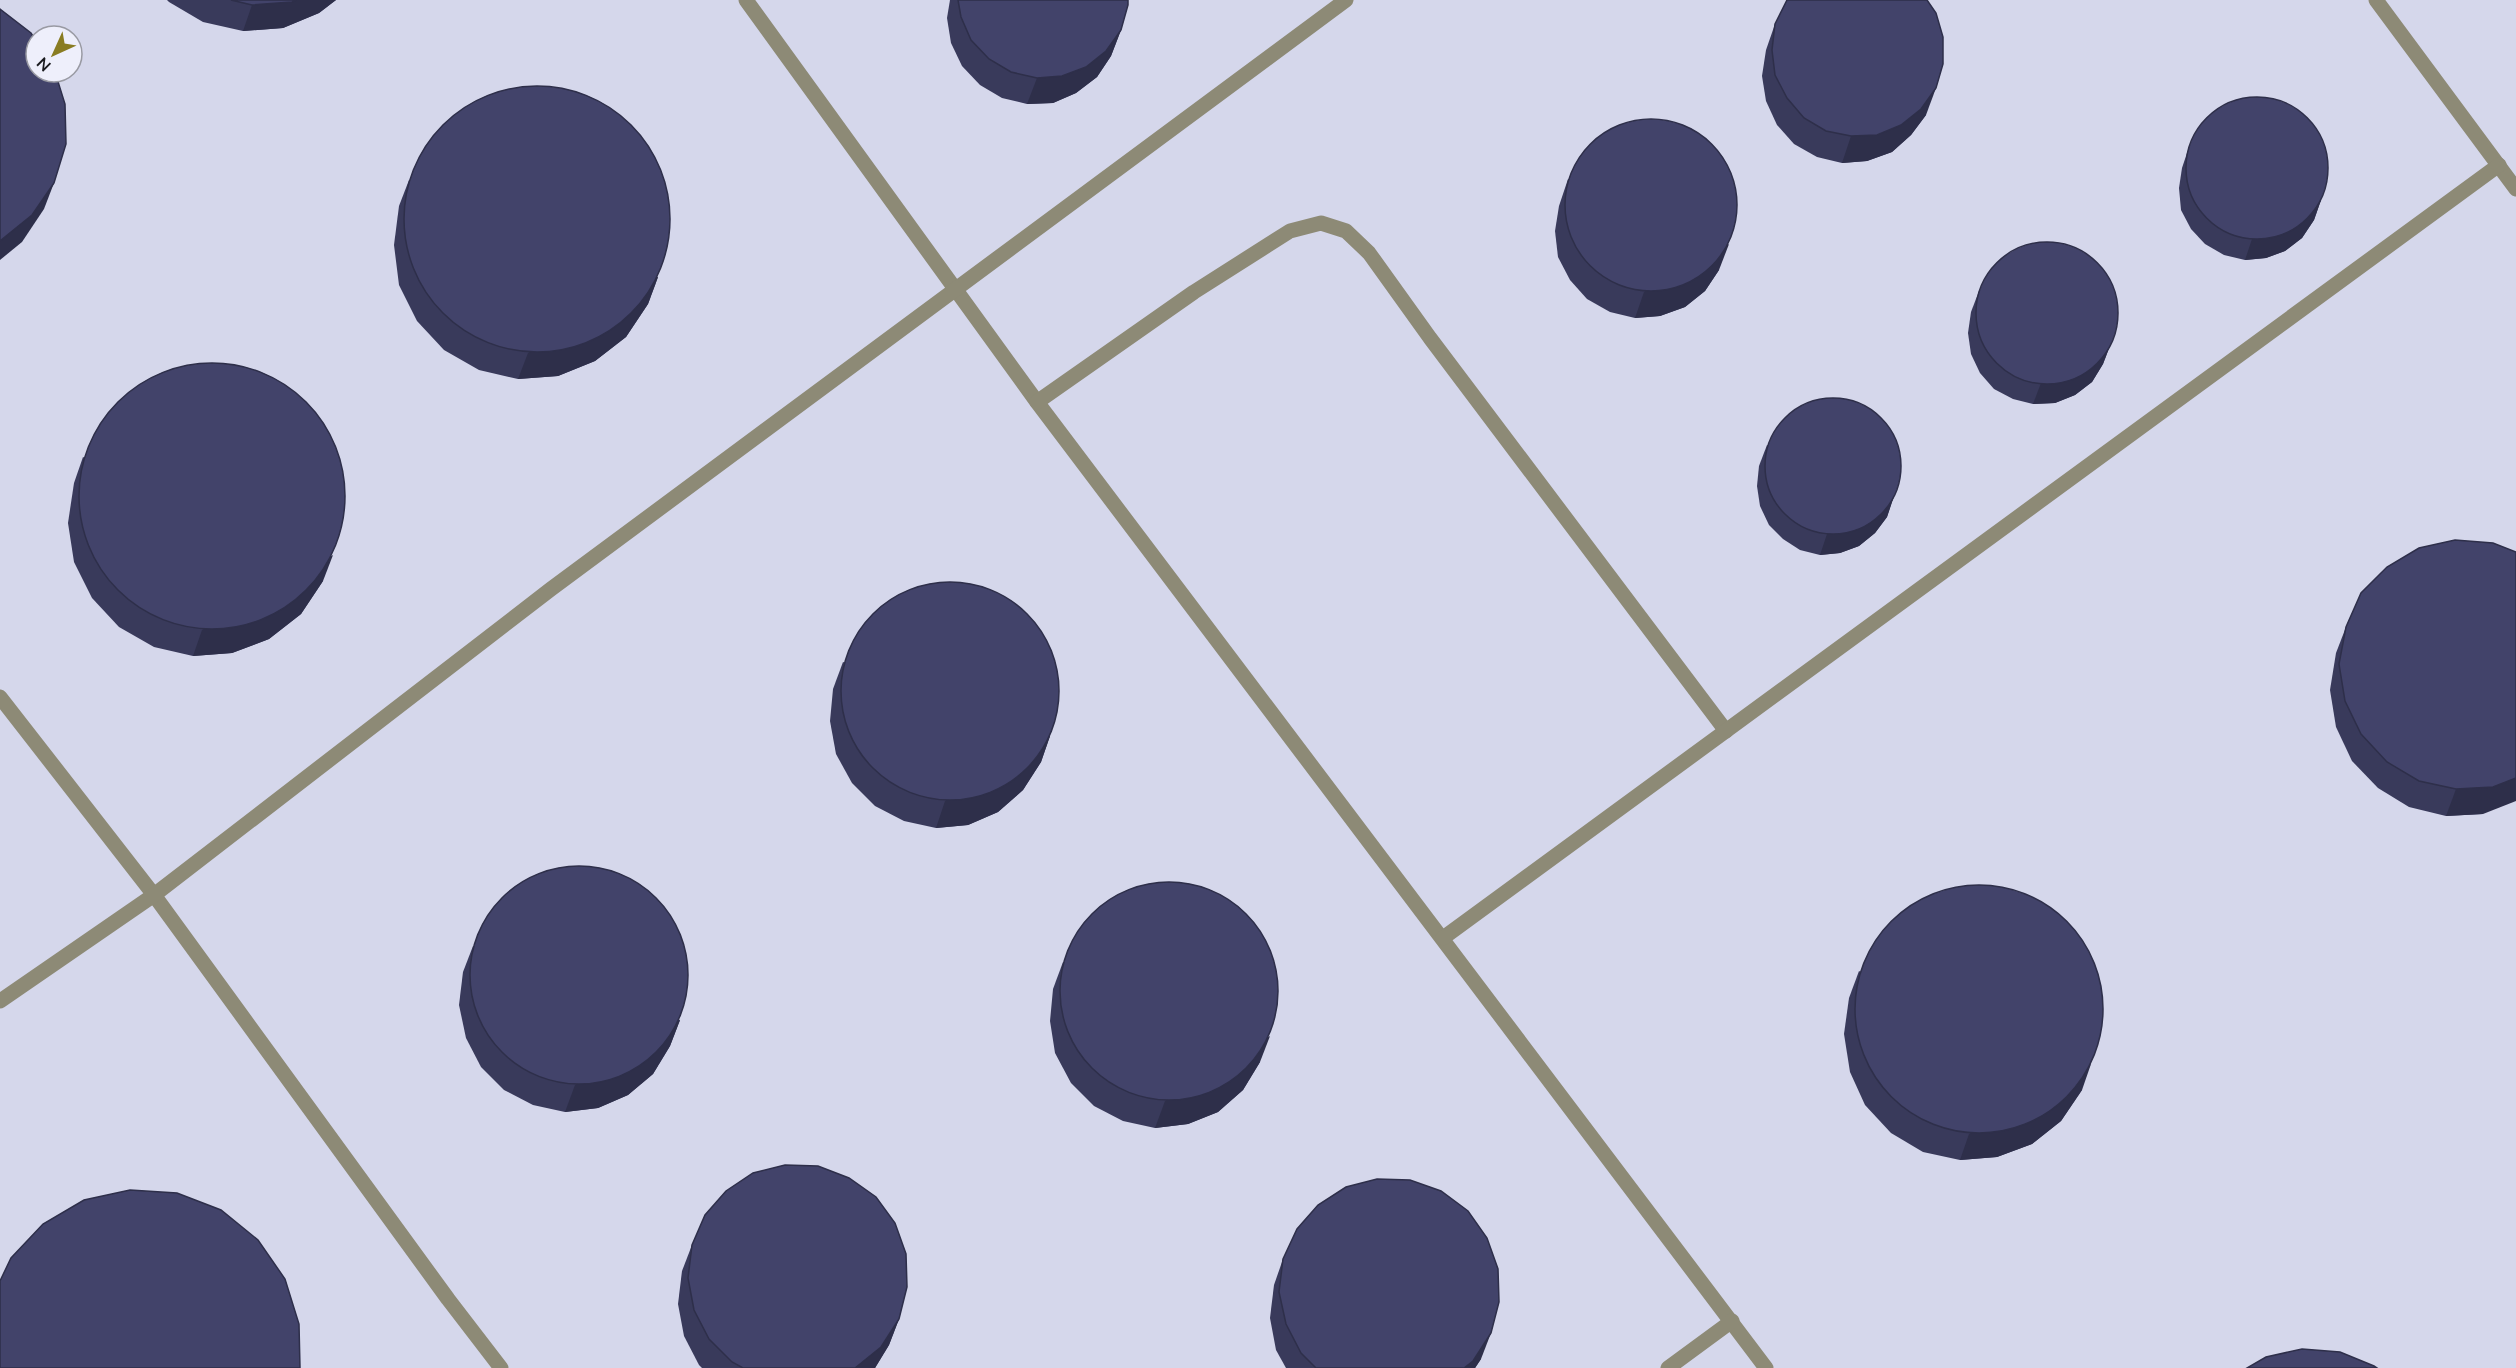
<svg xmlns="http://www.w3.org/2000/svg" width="2516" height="1368" font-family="Mulish,sans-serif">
<rect width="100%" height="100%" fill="#e1e2ee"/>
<path fill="#d5d7eb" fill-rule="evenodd" d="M0 0H2516V1368H0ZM36 36H72V72H36Z"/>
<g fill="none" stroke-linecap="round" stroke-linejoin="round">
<g stroke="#8d8a76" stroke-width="15">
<polyline points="746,0 1037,402 1766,1368"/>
<polyline points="2376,0 2516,189"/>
<polyline points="1037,402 1194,292 1290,231 1321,223 1346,231 1369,253 1430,338 1726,731"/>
<polyline points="0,697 154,895 448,1299 501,1368"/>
<polyline points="1443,938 2499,165"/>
<polyline points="0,1001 154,895 551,589 1346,0"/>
<polyline points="1668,1368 1732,1321"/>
</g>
</g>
<g fill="#393a5b">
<polygon points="167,0 336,0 319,13 283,28 243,31 203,22 169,2"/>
<polygon points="950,0 1128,0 1121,30 1111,56 1097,77 1076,93 1053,103 1027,104 1002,98 980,85 962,66 951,43 947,18"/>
<polygon points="1775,24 1926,115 1911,135 1892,152 1867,161 1842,163 1817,157 1794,144 1777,125 1766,101 1762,76 1766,50"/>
<polygon points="2189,147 2321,200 2314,220 2302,238 2285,251 2266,258 2245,260 2224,255 2205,244 2191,229 2181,210 2179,188 2182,168"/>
<polygon points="1568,179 1719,270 1705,291 1685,307 1660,316 1635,318 1610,312 1587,299 1570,280 1558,257 1555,231 1559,206"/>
<polygon points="409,180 658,277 648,304 626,337 595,361 558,376 518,379 479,370 444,350 417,321 399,285 394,245 399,206"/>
<polygon points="1979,291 2111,343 2103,364 2092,382 2075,395 2055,403 2033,404 2013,399 1994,389 1980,373 1971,354 1968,333 1971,312"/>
<polygon points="1767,445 1894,496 1887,517 1875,533 1859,546 1840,553 1820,555 1800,550 1783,539 1769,525 1760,506 1757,486 1759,466"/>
<polygon points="83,457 323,581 301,614 269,639 232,653 193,656 154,647 119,627 92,598 74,562 68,523 74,483"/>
<polygon points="2346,627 2483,814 2446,816 2409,807 2378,788 2352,761 2336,727 2330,690 2336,653"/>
<polygon points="843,662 1050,736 1041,762 1023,790 998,812 968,825 936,828 904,821 875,806 852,783 836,754 830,721 833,689"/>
<polygon points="473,946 680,1020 670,1046 653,1074 628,1095 598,1108 565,1112 533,1105 504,1090 481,1067 466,1038 459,1005 463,972"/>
<polygon points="1063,962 1260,1062 1243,1090 1218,1112 1188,1124 1155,1128 1123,1121 1094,1106 1071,1083 1055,1053 1050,1021 1053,989"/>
<polygon points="1859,971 2082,1090 2061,1121 2032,1144 1997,1157 1960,1160 1923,1152 1891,1133 1865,1105 1850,1072 1844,1034 1849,998"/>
<polygon points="692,1245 899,1319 889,1345 875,1368 702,1368 699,1365 684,1336 678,1304 682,1271"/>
<polygon points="1283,1259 1481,1359 1475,1368 1286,1368 1276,1350 1270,1318 1274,1285"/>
</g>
<g fill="#2e2f4a">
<polygon points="296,0 336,0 319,13 283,28 243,31 252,5"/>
<polygon points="1121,30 1111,56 1097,77 1076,93 1053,103 1027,104 1037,78"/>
<polygon points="1936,88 1926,115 1911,135 1892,152 1867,161 1842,163 1851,136"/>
<polygon points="54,183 44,209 22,242 0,260 0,241"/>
<polygon points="2321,200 2314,220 2302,238 2285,251 2266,258 2245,260 2252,239"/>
<polygon points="1729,244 1719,270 1705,291 1685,307 1660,316 1635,318 1644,292"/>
<polygon points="658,277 648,304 626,337 595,361 558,376 518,379 528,353"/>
<polygon points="2111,343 2103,364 2092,382 2075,395 2055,403 2033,404 2041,383"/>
<polygon points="1894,496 1887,517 1875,533 1859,546 1840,553 1820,555 1827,534"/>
<polygon points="333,555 323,581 301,614 269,639 232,653 193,656 202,630"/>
<polygon points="1050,736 1041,762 1023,790 998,812 968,825 936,828 945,801"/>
<polygon points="2516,778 2516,801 2483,814 2446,816 2456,789"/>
<polygon points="680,1020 670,1046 653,1074 628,1095 598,1108 565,1112 575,1085"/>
<polygon points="1270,1036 1260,1062 1243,1090 1218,1112 1188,1124 1155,1128 1165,1101"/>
<polygon points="2091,1064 2082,1090 2061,1121 2032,1144 1997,1157 1960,1160 1969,1134"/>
<polygon points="899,1319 889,1345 875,1368 855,1368"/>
<polygon points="1491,1333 1481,1359 1475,1368 1464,1368"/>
</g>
<g fill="#42436a" stroke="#2e2f4a" stroke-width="1.5">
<polygon points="231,0 296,0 292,2 252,5"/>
<polygon points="958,0 1128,0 1128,5 1121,30 1106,51 1086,67 1062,76 1037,78 1011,72 989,59 971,40 961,17"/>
<polygon points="1787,0 1927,0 1936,13 1943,37 1943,64 1936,88 1921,109 1901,125 1877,135 1851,136 1826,131 1804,118 1787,98 1775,75 1772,50 1775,24"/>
<polygon points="0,9 31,33 36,41 36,72 55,72 65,104 66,144 54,183 32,215 0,241"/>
<circle cx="537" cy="219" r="133"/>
<circle cx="2257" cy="168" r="71"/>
<circle cx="1651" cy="205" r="86"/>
<circle cx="2047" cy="313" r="71"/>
<circle cx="212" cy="496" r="133"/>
<circle cx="1833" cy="466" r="68"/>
<polygon points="2455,540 2493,543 2516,552 2516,778 2493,787 2456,789 2419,781 2387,762 2361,734 2345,701 2339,664 2346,627 2361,593 2387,567 2419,548"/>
<circle cx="950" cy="691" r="109"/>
<circle cx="579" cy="975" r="109"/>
<circle cx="1169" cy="991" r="109"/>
<circle cx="1979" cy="1009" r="124"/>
<polygon points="785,1165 818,1166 849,1178 876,1197 895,1223 906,1254 907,1287 899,1319 881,1347 855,1368 743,1368 732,1362 709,1339 694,1310 688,1278 692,1245 705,1215 726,1191 753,1173"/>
<polygon points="1377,1179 1410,1180 1441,1191 1468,1211 1487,1238 1498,1269 1499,1302 1491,1333 1473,1361 1464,1368 1316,1368 1301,1353 1286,1324 1279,1292 1283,1259 1297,1229 1318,1205 1346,1187"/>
<polygon points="130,1190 177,1193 221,1210 258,1240 285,1279 299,1324 300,1368 0,1368 0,1281 11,1258 43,1224 84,1200"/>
<polygon points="2302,1349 2340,1352 2374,1366 2377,1368 2247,1368 2266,1357"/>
</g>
<g transform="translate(54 54) rotate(225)"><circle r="28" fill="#eeeffb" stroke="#999aa3" stroke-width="1.5"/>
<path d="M0-4.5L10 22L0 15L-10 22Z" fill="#897c22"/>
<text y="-9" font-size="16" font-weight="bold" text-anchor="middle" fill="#191a1e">N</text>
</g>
</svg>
